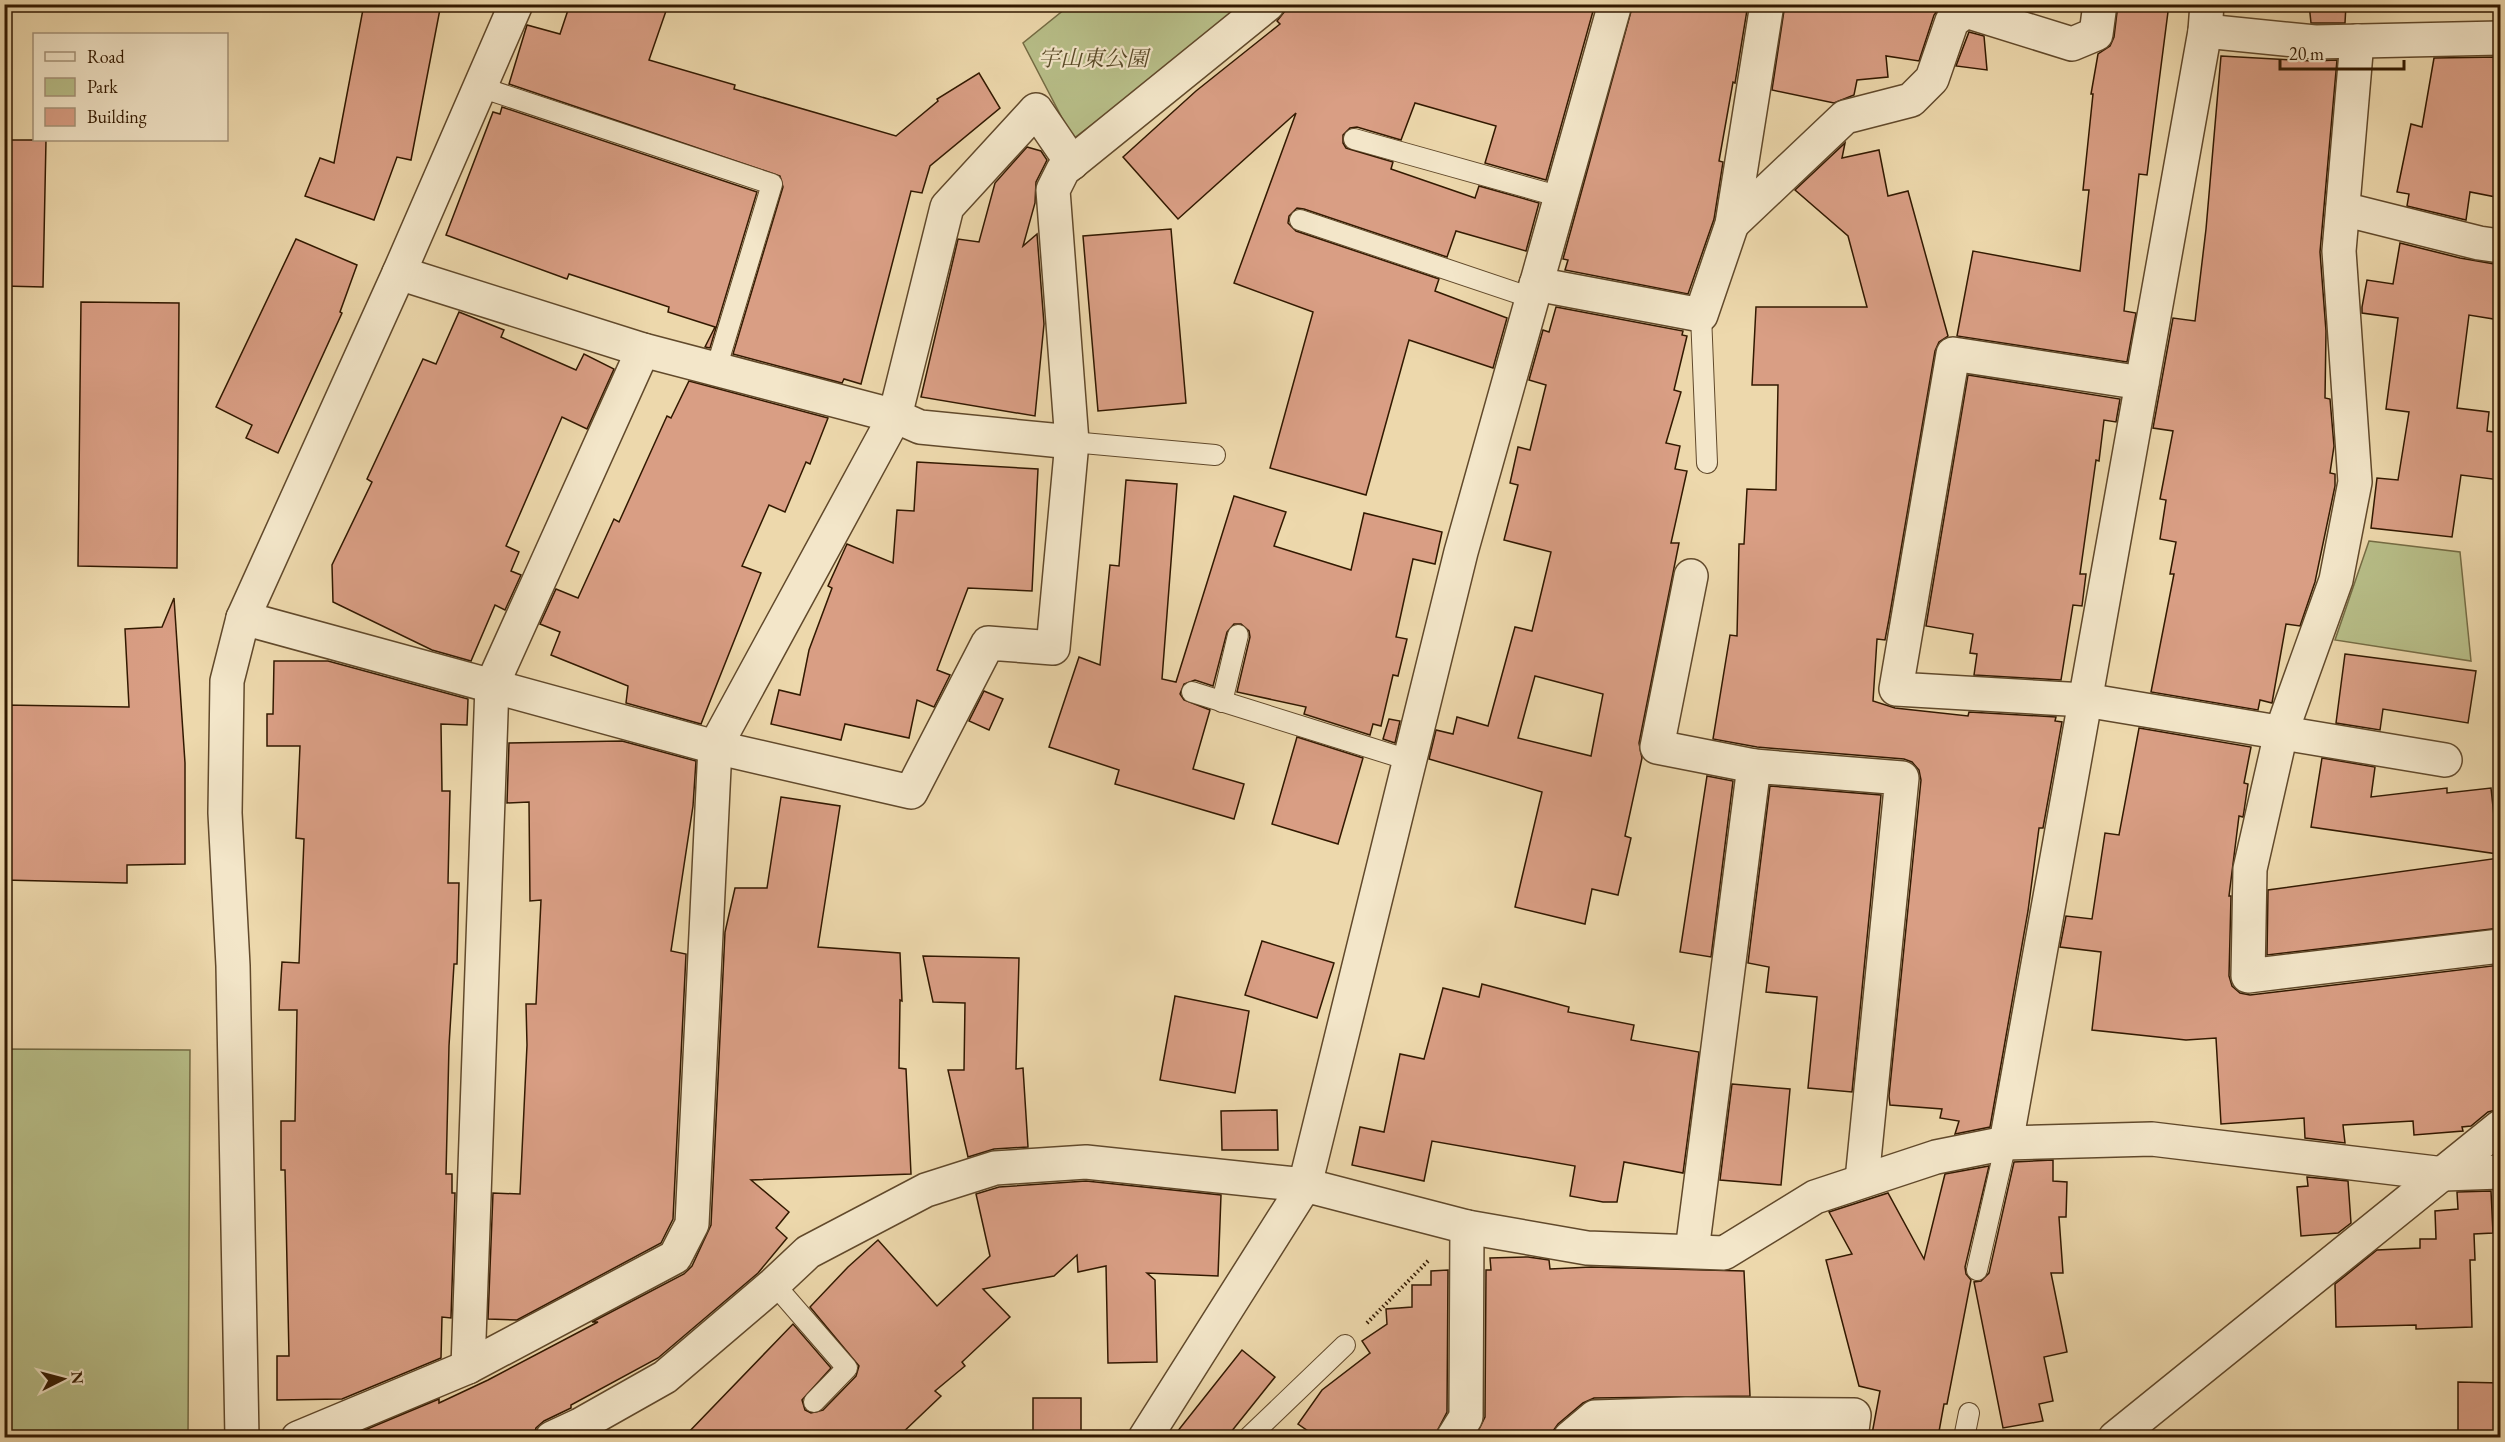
<svg xmlns="http://www.w3.org/2000/svg" width="2505" height="1442" font-family="'EB Garamond','Noto Serif JP',serif">
<rect width="100%" height="100%" fill="#edd8ac"/>
<filter id="stains"><feTurbulence type="fractalNoise" baseFrequency=".00333" numOctaves="4"/><feColorMatrix values="0 0 0 0 .2 0 0 0 0 .09 0 0 0 0 .02 0 0 0 .5 -.17"/></filter>
<radialGradient id="worn" r=".72"><stop offset=".6" stop-color="#630" stop-opacity="0"/><stop offset="1" stop-color="#630" stop-opacity=".3"/></radialGradient>
<g fill="#b8bf89" stroke="#756c44" stroke-width="1.5">
<polygon points="1070,5 1249,5 1073,139 1023,43"/>
<polygon points="2369,541 2460,552 2471,661 2335,640"/>
<polygon points="5,1049 190,1050 188,1437 5,1437"/>
</g>
<g fill="#d99e84" stroke="#321900" stroke-width="1.5" fill-rule="evenodd">
<polygon points="364,4 441,4 411,160 397,157 374,220 305,196 320,158 334,163"/>
<polygon points="570,4 648,4 666,11 649,60 735,85 734,89 896,136 938,101 937,99 979,73 1000,108 930,166 922,193 911,191 861,384 844,379 842,383 733,354 783,187 780,176 509,84 527,25 560,34"/>
<polygon points="1286,4 1595,4 1546,180 1485,163 1496,126 1415,103 1401,140 1357,127 1350,128 1343,135 1343,143 1346,148 1393,162 1391,169 1475,198 1479,186 1539,203 1526,251 1456,231 1447,257 1304,209 1297,208 1289,216 1288,223 1296,231 1439,279 1435,291 1507,318 1493,368 1409,340 1366,495 1270,468 1313,312 1234,283 1296,113 1178,219 1123,157 1196,91 1280,24 1277,21 1285,11"/>
<polygon points="1633,4 1748,4 1735,83 1733,82 1719,161 1723,162 1714,219 1688,294 1565,270 1568,260 1563,259"/>
<polygon points="1785,4 1943,4 1934,15 1919,61 1886,56 1888,77 1857,80 1854,95 1834,103 1772,90"/>
<polygon points="2118,4 2169,4 2147,175 2139,174 2124,311 2136,313 2127,362 1957,336 1973,251 2080,271 2089,190 2083,190 2093,94 2091,94 2098,54 2110,46 2114,37"/>
<polygon points="2309,4 2346,4 2345,23 2311,23"/>
<polygon points="1969,32 1984,36 1987,70 1956,66"/>
<polygon points="2221,56 2313,61 2337,60 2320,252 2326,331 2325,398 2330,399 2334,446 2330,473 2335,474 2335,486 2315,582 2300,626 2286,624 2272,703 2260,700 2258,710 2151,692 2174,574 2170,574 2176,542 2160,539 2166,500 2160,499 2173,431 2153,428 2173,318 2195,321 2206,229"/>
<polygon points="2500,57 2500,93 2494,129 2500,130 2500,174 2496,197 2470,192 2466,220 2407,206 2409,194 2397,192 2411,124 2422,127 2434,58"/>
<polygon points="502,107 757,192 710,348 705,347 715,327 668,312 669,307 569,274 567,279 446,235 493,112 500,114"/>
<polygon points="4,140 46,140 43,287 4,286"/>
<polygon points="1845,143 1842,158 1879,150 1888,196 1908,191 1948,336 1939,342 1935,351 1889,619 1885,640 1877,639 1873,701 1895,708 1968,716 1969,712 2056,717 2055,721 2062,722 2043,828 2039,828 2028,911 1990,1127 1955,1134 1959,1121 1940,1118 1942,1109 1890,1105 1889,1096 1921,780 1919,770 1912,762 1904,759 1757,747 1713,739 1730,635 1737,636 1739,544 1744,544 1747,489 1776,490 1778,385 1752,385 1756,307 1867,307 1848,236 1795,190"/>
<polygon points="1027,147 1041,151 1047,160 1036,182 1035,203 1023,246 1037,234 1044,324 1035,416 921,397 958,239 979,242 995,183"/>
<polygon points="1171,229 1186,403 1098,411 1083,236"/>
<polygon points="296,239 357,265 340,312 342,313 278,453 246,438 252,425 216,407"/>
<polygon points="2400,243 2460,258 2500,265 2500,320 2469,315 2457,408 2489,412 2487,431 2500,433 2500,480 2461,475 2452,537 2371,528 2377,478 2398,480 2409,412 2386,409 2398,318 2362,313 2362,307 2367,280 2393,284"/>
<polygon points="81,302 179,303 177,568 78,566"/>
<path d="M1556 307 1683 331 1682 335 1687 336 1674 390 1681 392 1666 443 1680 446 1675 469 1687 471 1671 543H1679L1639 743 1642 758 1625 836 1631 838 1618 895 1592 889 1585 924 1515 907 1542 792 1429 759 1436 730 1453 734 1457 717 1488 726 1515 627 1532 631 1551 552 1504 540 1518 485 1510 483 1518 447 1530 450 1546 385 1529 380 1543 330 1549 332ZM1535 676 1603 694 1591 756 1518 738Z"/>
<polygon points="459,312 504,330 501,337 576,370 584,354 614,369 587,429 562,417 506,546 519,552 511,571 521,575 505,610 495,605 471,661 432,650 333,602 332,565 372,482 367,479 423,359 436,364"/>
<polygon points="1968,375 2120,399 2116,422 2104,420 2099,461 2096,460 2080,574 2086,574 2082,606 2073,605 2061,680 1974,675 1977,654 1970,653 1973,634 1926,626"/>
<polygon points="689,381 828,418 810,464 806,462 785,512 769,505 742,566 761,573 701,724 626,703 628,686 551,655 560,632 540,624 556,589 578,598 614,519 619,522 667,416 671,418"/>
<polygon points="917,462 1038,469 1032,591 968,588 937,670 950,675 934,707 917,700 909,738 845,724 841,740 771,724 779,690 800,695 809,650 832,588 828,586 847,544 893,563 897,510 914,511"/>
<polygon points="1126,480 1177,484 1162,679 1176,682 1234,496 1286,512 1274,546 1351,570 1364,513 1442,532 1435,564 1413,559 1396,637 1407,639 1398,676 1393,675 1381,726 1373,724 1370,735 1304,714 1306,707 1237,692 1250,637 1249,631 1241,624 1234,624 1227,632 1213,686 1195,680 1184,684 1180,694 1184,700 1210,710 1193,769 1244,784 1234,819 1115,784 1119,770 1049,747 1079,657 1100,665 1110,565 1119,566"/>
<polygon points="174,598 185,763 185,864 127,865 127,883 4,880 4,705 129,707 125,629 162,627"/>
<polygon points="2345,654 2476,671 2468,723 2383,709 2380,730 2336,723"/>
<polygon points="274,661 328,661 468,699 467,725 441,724 442,791 450,791 448,883 459,883 457,964 454,964 449,1046 446,1174 452,1174 452,1193 455,1193 451,1318 442,1317 441,1358 342,1399 277,1400 277,1356 289,1356 285,1170 281,1170 281,1121 295,1121 297,1010 279,1010 282,962 299,963 304,839 296,838 300,746 267,746 267,714 273,714"/>
<polygon points="984,691 1003,699 989,730 969,721"/>
<polygon points="1389,719 1400,721 1395,743 1383,739"/>
<polygon points="2139,728 2251,747 2244,783 2248,784 2244,811 2243,817 2239,816 2229,896 2231,896 2229,976 2232,986 2240,993 2250,995 2500,965 2500,1109 2488,1112 2471,1126 2462,1127 2463,1131 2414,1135 2413,1121 2343,1125 2345,1143 2305,1138 2304,1118 2221,1124 2216,1038 2186,1040 2092,1030 2101,952 2060,947 2066,916 2092,919 2105,833 2119,835"/>
<polygon points="1297,737 1363,758 1338,844 1272,824"/>
<polygon points="622,741 696,761 693,806 671,951 686,954 673,1219 661,1243 517,1320 488,1319 493,1193 520,1194 527,1045 526,1004 536,1004 541,900 530,901 529,802 507,803 509,743"/>
<polygon points="2322,758 2375,767 2371,797 2447,788 2447,793 2491,788 2498,854 2311,827"/>
<polygon points="1707,776 1733,781 1711,957 1680,952"/>
<polygon points="1770,786 1881,795 1852,1092 1808,1088 1817,997 1766,992 1769,967 1748,963"/>
<polygon points="781,797 840,806 818,947 900,953 902,1001 900,1000 899,1068 906,1069 911,1174 751,1180 789,1212 776,1228 787,1238 758,1273 658,1358 571,1405 571,1408 544,1421 536,1428 533,1437 348,1437 439,1399 439,1403 488,1380 598,1322 592,1322 684,1274 692,1266 711,1225 725,932 735,888 767,888"/>
<polygon points="2499,858 2500,928 2267,955 2268,890"/>
<polygon points="1262,941 1334,963 1317,1018 1245,995"/>
<polygon points="923,956 1019,958 1016,1069 1023,1068 1028,1147 994,1149 968,1157 948,1070 964,1070 965,1003 933,1002"/>
<polygon points="1482,984 1569,1007 1568,1012 1634,1025 1631,1040 1699,1052 1683,1173 1624,1162 1617,1202 1603,1202 1570,1196 1575,1166 1432,1141 1424,1181 1352,1165 1360,1127 1384,1132 1400,1054 1424,1059 1443,988 1479,997"/>
<polygon points="1175,996 1249,1011 1235,1093 1160,1080"/>
<polygon points="1732,1084 1790,1089 1781,1185 1720,1180"/>
<polygon points="1277,1110 1278,1150 1222,1150 1221,1111"/>
<polygon points="2053,1160 2053,1181 2067,1182 2066,1217 2059,1217 2063,1273 2051,1273 2067,1352 2044,1357 2053,1401 2039,1404 2043,1421 2003,1428 1974,1282 1981,1281 1989,1273 2014,1162"/>
<polygon points="1989,1166 1965,1267 1966,1274 1971,1280 1947,1404 1944,1404 1938,1437 1891,1437 1872,1434 1880,1391 1859,1386 1826,1260 1852,1254 1829,1212 1888,1193 1924,1259 1945,1174"/>
<polygon points="2307,1177 2348,1181 2351,1223 2338,1233 2301,1236 2297,1187 2308,1186"/>
<polygon points="1086,1181 1221,1195 1218,1276 1147,1273 1155,1280 1157,1362 1108,1363 1106,1266 1078,1272 1077,1255 1054,1276 983,1289 1010,1317 962,1362 965,1366 935,1391 941,1396 898,1437 684,1437 793,1324 831,1368 802,1400 805,1410 811,1413 823,1410 856,1376 859,1366 810,1307 848,1267 878,1240 937,1306 990,1256 976,1194 999,1187"/>
<polygon points="2491,1191 2493,1233 2474,1234 2475,1260 2470,1260 2472,1327 2416,1329 2416,1325 2336,1327 2335,1284 2377,1250 2420,1248 2420,1239 2436,1239 2435,1211 2458,1209 2457,1192"/>
<polygon points="1528,1257 1549,1260 1550,1269 1591,1267 1744,1271 1750,1396 1594,1398 1583,1403 1558,1424 1553,1431 1552,1437 1475,1437 1485,1417 1486,1270 1491,1270 1490,1258"/>
<polygon points="1448,1270 1447,1412 1434,1437 1317,1437 1298,1424 1322,1390 1370,1353 1362,1341 1387,1324 1386,1309 1412,1307 1412,1285 1431,1285 1431,1271"/>
<polygon points="1242,1350 1275,1377 1227,1437 1173,1437"/>
<polygon points="2458,1382 2500,1383 2500,1433 2458,1432"/>
<rect x="1033" y="1398" width="48" height="39"/>
<polygon points="1686,1433 1752,1433 1753,1437 1600,1437 1602,1436"/>
</g>
<g fill="none" stroke-linecap="round" stroke-linejoin="round">
<g stroke="#61492b" stroke-width="22">
<g id="service">
<polyline points="480,87 772,184 716,369"/>
<polyline points="1354,139 1561,197"/>
<polyline points="1300,220 1532,298"/>
<polyline points="1701,315 1707,463"/>
<polyline points="1072,442 1215,455"/>
<polyline points="1192,692 1409,760"/>
<polyline points="1222,702 1238,635"/>
<polyline points="1977,1270 2006,1143"/>
<polyline points="774,1284 847,1368 814,1402"/>
<polyline points="1248,1438 1345,1345"/>
<polyline points="1964,1438 1969,1413"/>
</g>
</g>
<g stroke="#61492b" stroke-width="36">
<g id="minor">
<polyline points="2205,31 2315,42 2500,38"/>
<polyline points="2357,41 2339,251 2355,482 2336,580 2281,733 2250,869 2248,976 2500,946"/>
<polyline points="2343,209 2479,243 2500,246"/>
<polyline points="1732,224 1845,117 1911,100 1932,79 1952,21 1966,11 2072,44 2096,34 2100,4"/>
<polyline points="399,273 643,350 895,416 920,427 1072,442"/>
<polyline points="1536,284 1701,315 1732,224 1767,4"/>
<polyline points="2142,383 1953,354 1896,689 2085,700 2445,760"/>
<polyline points="1691,576 1657,747 1754,766"/>
<polyline points="243,618 715,747 911,792 988,643 1053,648 1072,442 1053,190 1063,170 1268,4"/>
<polyline points="2006,1143 2205,31 2207,4"/>
<polyline points="1692,1251 1754,766 1902,778 1862,1180"/>
<polyline points="468,1367 492,685 643,350"/>
<polyline points="242,1438 233,966 225,813 227,681 243,618 399,273 516,4"/>
<polyline points="298,1438 468,1367 675,1257 692,1224 715,747 895,416 947,207 1036,110 1072,163"/>
<polyline points="552,1438 580,1425 665,1377 774,1284 808,1252 926,1190 995,1168 1086,1162 1305,1185 1461,552 1615,4"/>
<polyline points="1145,1438 1305,1185 1467,1227 1587,1248 1724,1253 1815,1197 1936,1157 2006,1143 2152,1139 2444,1174 2500,1172"/>
<polyline points="1453,1438 1466,1417 1467,1227"/>
<polyline points="1570,1438 1595,1417 1686,1414 1854,1415 1851,1438"/>
<polyline points="2115,1438 2500,1127"/>
</g>
</g>
<polyline stroke="#321900" stroke-width="4" stroke-dasharray="1.5 3" stroke-linecap="butt" points="1367,1323 1429,1260"/>
<use href="#service" stroke="#f3e6c9" stroke-width="20"/>
<use href="#minor" stroke="#f3e6c9" stroke-width="33"/>
</g>
<g text-anchor="middle" dominant-baseline="central" stroke-width="4.5" stroke-linejoin="round" paint-order="stroke">
<g font-size="22" font-style="italic" fill="#5a4b29" stroke="#f3e6c9">
<text x="1093" y="58">宇山東公園</text>
</g>
</g>
<rect width="2505" height="1442" fill="none" stroke="#edd8ac" stroke-width="24"/>
<rect x="6" y="6" width="2493" height="1430" fill="none" stroke="#321900" stroke-width="3"/>
<rect x="12" y="12" width="2481" height="1418" fill="none" stroke="#321900" stroke-width="1.5"/>
<rect x="33" y="33" width="195" height="108" fill="#f3e6c9" stroke="#a69479" stroke-width="1.5"/>
<rect x="45" y="52" width="30" height="9" fill="#f3e6c9" stroke="#a69479" stroke-width="1.5"/>
<text x="87" y="63" font-size="18" fill="#321900">Road</text>
<rect x="45" y="78" width="30" height="18" fill="#b8bf89" stroke="#a69479" stroke-width="1.5"/>
<text x="87" y="93" font-size="18" fill="#321900">Park</text>
<rect x="45" y="108" width="30" height="18" fill="#d99e84" stroke="#a69479" stroke-width="1.5"/>
<text x="87" y="123" font-size="18" fill="#321900">Building</text>
<g transform="translate(63 1379) rotate(84)" stroke="#f3e6c9" stroke-width="4.5" paint-order="stroke">
<path d="M0-4.5L10 22L0 15L-10 22Z" fill="#321900"/>
<text y="-9" font-size="16" font-weight="bold" text-anchor="middle" fill="#321900">N</text>
</g>
<path d="M2280 60v9h124v-9" fill="none" stroke="#321900" stroke-width="3"/>
<text x="2289" y="60" font-size="18" fill="#321900" stroke="#f3e6c9" stroke-width="4.5" paint-order="stroke">20 m</text>
<rect width="100%" height="100%" filter="url(#stains)"/>
<rect width="100%" height="100%" fill="url(#worn)"/>
</svg>
